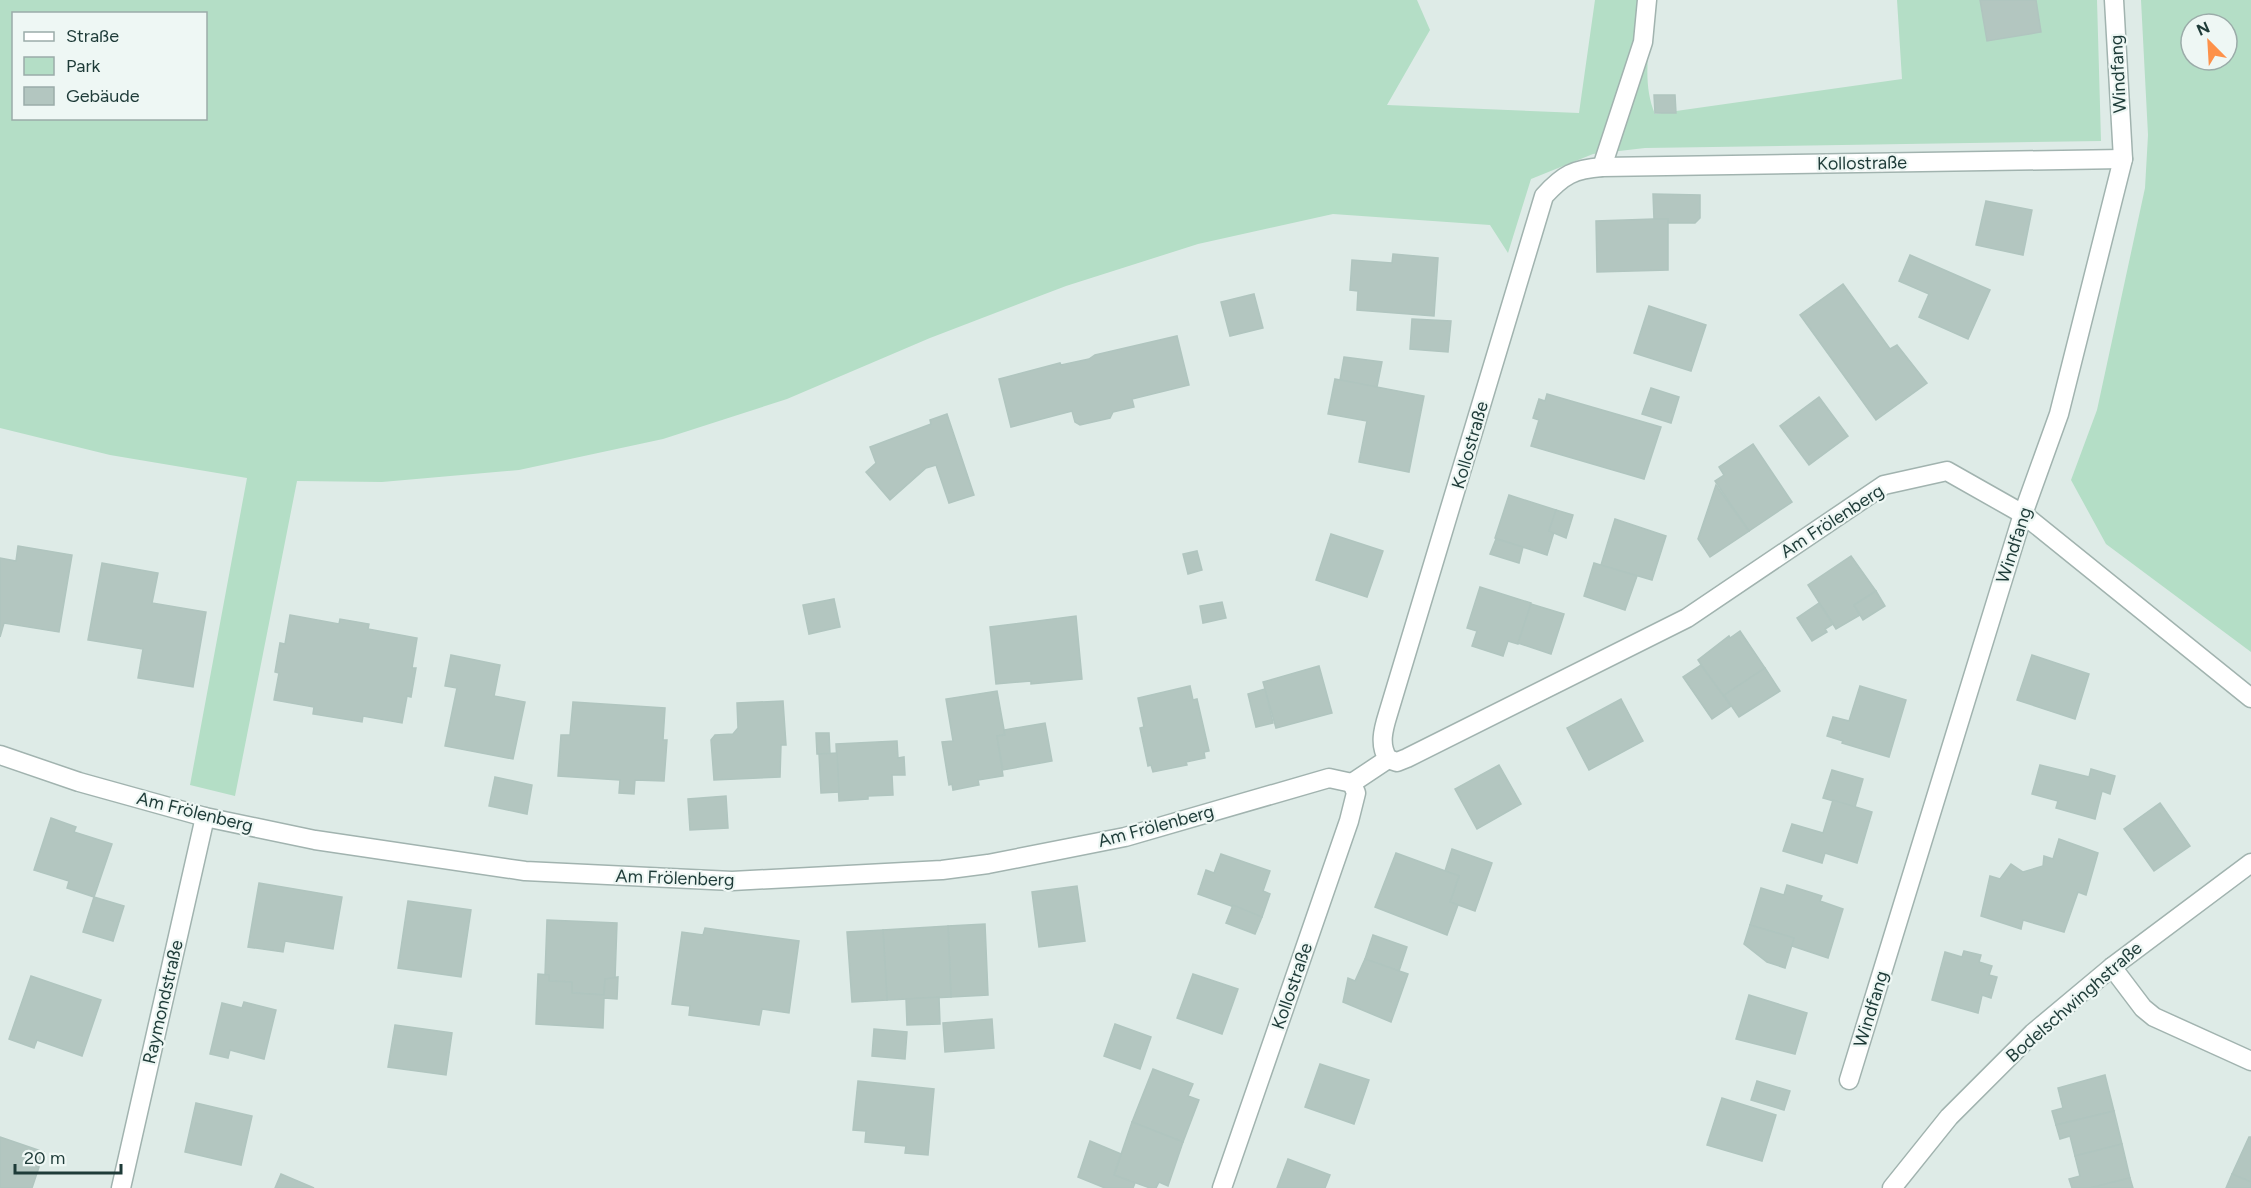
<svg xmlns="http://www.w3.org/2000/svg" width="2251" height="1188" font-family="Figtree,sans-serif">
<rect width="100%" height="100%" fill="#deebe7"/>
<g fill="#b4dec6" fill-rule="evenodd">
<path d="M0 0H1417L1430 30 1387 105 1579 113 1595 0H1655C1651 36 1640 80 1655 114L1902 79 1897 0H2097L2101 141 1645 148 1593 154 1531 179 1508 253 1490 225 1333 214 1198 244 1066 286 930 338 787 399 663 439 519 470 382 482 297 481 235 796 190 785 247 478 110 455 0 428ZM14 14H206V118H14Z"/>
<path d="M2141 0H2251V652L2106 544 2071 480 2097 410 2145 188 2148 135ZM2191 24H2227V60H2191Z"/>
</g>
<g fill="#b3c6c0" stroke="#b0c5bf" stroke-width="1.5">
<polygon points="1980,0 2036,0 2041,32 1987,41"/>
<polygon points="1654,95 1675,95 1676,113 1655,113"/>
<polygon points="1653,194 1700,195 1700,218 1695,223 1667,223 1668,219 1654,219"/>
<polygon points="1986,201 2032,210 2023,255 1976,245"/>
<polygon points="1654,219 1668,219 1668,270 1597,272 1596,221"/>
<polygon points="1393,254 1438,258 1434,316 1357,310 1358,291 1350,290 1352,260 1392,263"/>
<polygon points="1910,255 1990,290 1968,339 1919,317 1929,294 1899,281"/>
<polygon points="1843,284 1890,349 1897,345 1927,383 1876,420 1800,315"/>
<polygon points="1254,294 1263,328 1230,336 1221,302"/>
<polygon points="1649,306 1706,325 1691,371 1634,353"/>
<polygon points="1412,319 1451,321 1448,352 1410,349"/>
<polygon points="1177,336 1189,385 1132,399 1134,407 1113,412 1110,418 1080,425 1075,422 1072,411 1011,427 999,379 1060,363 1061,365 1089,359 1095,355"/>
<polygon points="1344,357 1382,362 1377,387 1340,380"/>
<polygon points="1335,379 1424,396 1409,472 1359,462 1367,421 1328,414"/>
<polygon points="1651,388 1679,397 1671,423 1642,414"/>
<polygon points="1547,394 1661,427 1644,479 1531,446 1539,420 1533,418 1539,399 1545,401"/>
<polygon points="1819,397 1848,436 1809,465 1780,426"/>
<polygon points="947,414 974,495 949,503 936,465 926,468 890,500 866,472 876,463 870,447 931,424 930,420"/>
<polygon points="1753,444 1792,502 1749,531 1715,481 1724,475 1719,467"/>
<polygon points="1716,485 1749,531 1710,557 1698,539"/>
<polygon points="1509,495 1556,510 1549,531 1554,532 1547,555 1495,538"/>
<polygon points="1556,510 1573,515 1566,538 1549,531"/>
<polygon points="1615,519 1666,536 1652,580 1601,565"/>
<polygon points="1331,534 1383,551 1367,597 1316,580"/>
<polygon points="1496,539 1523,547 1519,563 1490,554"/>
<polygon points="18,546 72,555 59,632 4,623 0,637 0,558 16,561"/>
<polygon points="1197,551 1202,570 1188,574 1183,554"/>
<polygon points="1851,556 1876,591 1854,605 1860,615 1836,629 1808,585"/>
<polygon points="102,563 158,573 152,603 206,612 193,687 138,678 143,649 88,640"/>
<polygon points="1594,563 1637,576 1625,610 1584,596"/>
<polygon points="1480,587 1531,603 1518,644 1508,641 1503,656 1472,646 1477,631 1467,628"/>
<polygon points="1876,591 1885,606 1863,620 1854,605"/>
<polygon points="834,599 840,627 809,634 803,605"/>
<polygon points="1222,602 1226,618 1203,623 1200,606"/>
<polygon points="1819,603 1833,624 1825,629 1827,632 1812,641 1797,618"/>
<polygon points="1531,604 1564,614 1551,654 1518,643"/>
<polygon points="290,615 339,624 340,619 369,624 368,629 417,638 412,668 416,668 411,697 407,696 402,723 363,716 362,722 313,714 314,707 274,700 279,673 275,672 280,643 285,644"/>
<polygon points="1076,616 1082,679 1031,684 1031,681 996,684 990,627"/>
<polygon points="1740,631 1765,668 1722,697 1698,660 1729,636 1730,638"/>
<polygon points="451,655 500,665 494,696 525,702 513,759 445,746 457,688 445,686"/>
<polygon points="2032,655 2089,674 2075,719 2017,700"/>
<polygon points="1701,665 1731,706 1712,719 1683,677"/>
<polygon points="1319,666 1332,713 1276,728 1263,682"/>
<polygon points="1765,668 1780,691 1739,717 1724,695"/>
<polygon points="1190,686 1193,700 1197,699 1209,751 1204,752 1205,758 1186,762 1187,765 1153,772 1151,765 1148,766 1140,728 1144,727 1138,698"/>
<polygon points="1860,686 1906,700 1889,757 1842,743 1843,741 1827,736 1833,717 1849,721"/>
<polygon points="1265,689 1273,723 1256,727 1248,694"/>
<polygon points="997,691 1005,735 997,736 1003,776 978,780 979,785 953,790 952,784 949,785 942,742 953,741 946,699"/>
<polygon points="1621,699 1643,741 1589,770 1567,728"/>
<polygon points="783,701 786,745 781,745 780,777 714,780 711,740 715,735 733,734 738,728 737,703"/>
<polygon points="573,702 665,708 663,740 667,740 664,781 635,780 634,794 619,793 620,780 558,776 561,735 570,735"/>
<polygon points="1045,723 1052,761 1003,770 997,736 1005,735 1004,730"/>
<polygon points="816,733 829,733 830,754 817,754"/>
<polygon points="897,741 898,758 904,757 905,775 892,775 893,795 868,796 868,799 839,801 836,744"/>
<polygon points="837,753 839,792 821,793 819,754"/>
<polygon points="1499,765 1521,804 1477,829 1455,789"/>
<polygon points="2040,765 2089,777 2091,769 2115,776 2110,794 2102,791 2095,819 2056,808 2058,801 2032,794"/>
<polygon points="1832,770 1863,779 1855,807 1823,798"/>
<polygon points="495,777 532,785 527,814 489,806"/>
<polygon points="726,796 728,828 690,830 688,799"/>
<polygon points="1833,800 1872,812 1857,863 1825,853 1822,863 1783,851 1792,824 1823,833"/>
<polygon points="2160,803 2190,846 2154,871 2124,829"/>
<polygon points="51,818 76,827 74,832 112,844 94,897 67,888 69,881 34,870"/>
<polygon points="2059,839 2098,853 2086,895 2078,892 2064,932 2023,920 2021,929 1981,916 1990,876 2000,879 2011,864 2023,872 2043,866 2044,856 2053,859"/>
<polygon points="1452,849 1492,863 1475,911 1450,902 1459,876 1445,871"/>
<polygon points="1396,853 1459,876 1450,902 1458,905 1447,935 1375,907"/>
<polygon points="1221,854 1270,871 1263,891 1270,894 1262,917 1198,894 1206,870 1214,873"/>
<polygon points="259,883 342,897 333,949 285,941 283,952 248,947"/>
<polygon points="1787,885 1822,896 1820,901 1843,909 1828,958 1792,946 1794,938 1750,925 1761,888 1784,895"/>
<polygon points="1077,886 1085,941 1039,947 1032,892"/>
<polygon points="94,897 124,906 113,941 83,932"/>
<polygon points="408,901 471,910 461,977 398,968"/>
<polygon points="1233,905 1262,917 1255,934 1226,923"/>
<polygon points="547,920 617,923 615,979 605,979 604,995 572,993 572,982 549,981 549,975 545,975"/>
<polygon points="985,924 988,995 951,997 948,926"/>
<polygon points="1750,925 1794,938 1785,968 1767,962 1744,944"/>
<polygon points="948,926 951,997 887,1000 883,930"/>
<polygon points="705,928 799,941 789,1013 762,1009 759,1025 689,1015 690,1006 672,1004 682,932 703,935"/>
<polygon points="883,930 887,1000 852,1002 847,932"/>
<polygon points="1373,935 1407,947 1399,971 1365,959"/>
<polygon points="1964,951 1981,955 1979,962 1992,966 1989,975 1997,977 1991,998 1982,995 1978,1013 1932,1000 1945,952 1962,957"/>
<polygon points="1365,959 1408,974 1391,1022 1343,1002 1348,978 1355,981"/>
<polygon points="538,974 549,975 549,981 572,982 572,993 604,995 605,979 618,977 617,999 604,998 603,1028 536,1024"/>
<polygon points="1193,974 1238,989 1222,1034 1177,1018"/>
<polygon points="31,976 101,1000 82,1056 37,1040 34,1048 9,1039"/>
<polygon points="1749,995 1807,1013 1795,1054 1736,1039"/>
<polygon points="939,997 940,1024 907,1025 906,999"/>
<polygon points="244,1002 276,1010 264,1059 230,1050 228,1058 210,1054 222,1003 242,1008"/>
<polygon points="992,1019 994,1048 945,1052 943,1023"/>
<polygon points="1115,1024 1151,1037 1140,1069 1104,1056"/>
<polygon points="395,1025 452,1033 446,1075 388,1067"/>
<polygon points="874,1029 907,1032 905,1059 872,1056"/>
<polygon points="1320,1064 1369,1080 1354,1124 1305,1107"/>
<polygon points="1153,1069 1193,1084 1188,1096 1199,1100 1183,1142 1132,1122"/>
<polygon points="2105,1075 2114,1111 2056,1125 2052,1111 2063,1108 2058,1088"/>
<polygon points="858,1081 934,1089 928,1155 905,1153 906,1146 865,1142 866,1131 853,1130"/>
<polygon points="1757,1081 1790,1091 1784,1110 1751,1100"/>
<polygon points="1722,1098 1776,1115 1762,1161 1707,1145"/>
<polygon points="196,1103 252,1116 241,1165 185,1152"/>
<polygon points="2114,1111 2122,1144 2075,1156 2070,1136 2060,1139 2056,1125"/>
<polygon points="1132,1122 1183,1142 1168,1186 1159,1182 1156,1188 1150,1188 1114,1175"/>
<polygon points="0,1137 44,1152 32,1188 0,1188"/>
<polygon points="2249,1137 2251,1137 2251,1182 2232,1174"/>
<polygon points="1090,1141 1121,1154 1114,1175 1135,1183 1133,1188 1105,1188 1078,1177"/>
<polygon points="2122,1144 2130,1178 2090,1188 2072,1188 2069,1179 2080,1176 2075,1156"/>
<polygon points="1288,1159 1330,1175 1325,1188 1277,1188"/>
<polygon points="281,1174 314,1188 275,1188"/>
<polygon points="2232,1174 2251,1182 2251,1188 2226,1188"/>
<polygon points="2130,1178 2133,1188 2090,1188"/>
</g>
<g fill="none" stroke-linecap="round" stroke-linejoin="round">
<g stroke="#a1b3af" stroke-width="21">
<g id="service">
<polyline points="1602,167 1643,42 1647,0"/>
<polyline points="2112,967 2143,1008 2154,1017 2251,1061"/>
</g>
</g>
<g stroke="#a1b3af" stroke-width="21">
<g id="minor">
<polyline points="0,755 79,782 205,817 315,840 525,871 732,881 942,870 988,864 1125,837 1329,778 1352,783"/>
<path d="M1388 759C1379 745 1383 730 1388 714L1544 196C1563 175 1574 169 1602 167L2123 159"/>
<polyline points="1388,759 1397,762 1407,758 1687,618 1884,485 1947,471 2023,514 2251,698"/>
<polyline points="1352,783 1388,759"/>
<polyline points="1849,1080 2023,514 2059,414 2123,159 2114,0"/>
<polyline points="121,1188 205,817"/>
<polyline points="1222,1188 1349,821 1356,793 1352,783"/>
</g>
</g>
<g stroke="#a1b3af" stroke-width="21">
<polyline id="tertiary" points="1892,1188 1949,1117 2033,1033 2112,967 2251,863"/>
</g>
<use href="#service" stroke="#fff" stroke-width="18"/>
<use href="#minor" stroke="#fff" stroke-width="18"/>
<use href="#tertiary" stroke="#fff" stroke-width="18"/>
</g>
<g text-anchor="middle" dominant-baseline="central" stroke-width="4.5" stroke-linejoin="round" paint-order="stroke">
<g font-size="18" fill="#1e3b38" stroke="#eef7f4">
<text transform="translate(2118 74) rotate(-93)">Windfang</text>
<text transform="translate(1862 163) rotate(-1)">Kollostraße</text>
<text transform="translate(1470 445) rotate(-74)">Kollostraße</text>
<text transform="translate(1832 521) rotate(-33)">Am Frölenberg</text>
<text transform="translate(2014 545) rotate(-72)">Windfang</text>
<text transform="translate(195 812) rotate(14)">Am Frölenberg</text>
<text transform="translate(1156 826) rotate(-15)">Am Frölenberg</text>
<text transform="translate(675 878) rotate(2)">Am Frölenberg</text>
<text transform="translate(1292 986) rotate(-71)">Kollostraße</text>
<text transform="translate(163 1002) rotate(-77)">Raymondstraße</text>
<text transform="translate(2074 1002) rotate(-41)">Bodelschwinghstraße</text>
<text transform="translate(1871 1009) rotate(-73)">Windfang</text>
</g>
</g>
<rect x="12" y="12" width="195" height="108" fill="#eef7f4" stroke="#9baca9" stroke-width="1.5"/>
<rect x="24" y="32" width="30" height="9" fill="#ffffff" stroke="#9baca9" stroke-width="1.5"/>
<text x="66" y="42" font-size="18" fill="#1e3b38">Straße</text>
<rect x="24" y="57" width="30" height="18" fill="#b4dec6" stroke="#9baca9" stroke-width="1.5"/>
<text x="66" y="72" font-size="18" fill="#1e3b38">Park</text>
<rect x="24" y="87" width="30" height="18" fill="#b3c6c0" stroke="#9baca9" stroke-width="1.5"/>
<text x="66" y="102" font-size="18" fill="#1e3b38">Gebäude</text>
<g transform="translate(2209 42) rotate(336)"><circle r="28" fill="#eef7f4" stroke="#9baca9" stroke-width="1.5"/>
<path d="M0-4.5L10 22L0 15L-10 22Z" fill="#fd9149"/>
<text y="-9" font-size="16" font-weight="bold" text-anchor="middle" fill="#1e3b38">N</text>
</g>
<path d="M15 1164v9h106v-9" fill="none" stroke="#1e3b38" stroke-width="3"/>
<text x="24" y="1164" font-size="18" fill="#1e3b38" stroke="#eef7f4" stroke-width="4.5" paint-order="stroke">20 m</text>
</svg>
